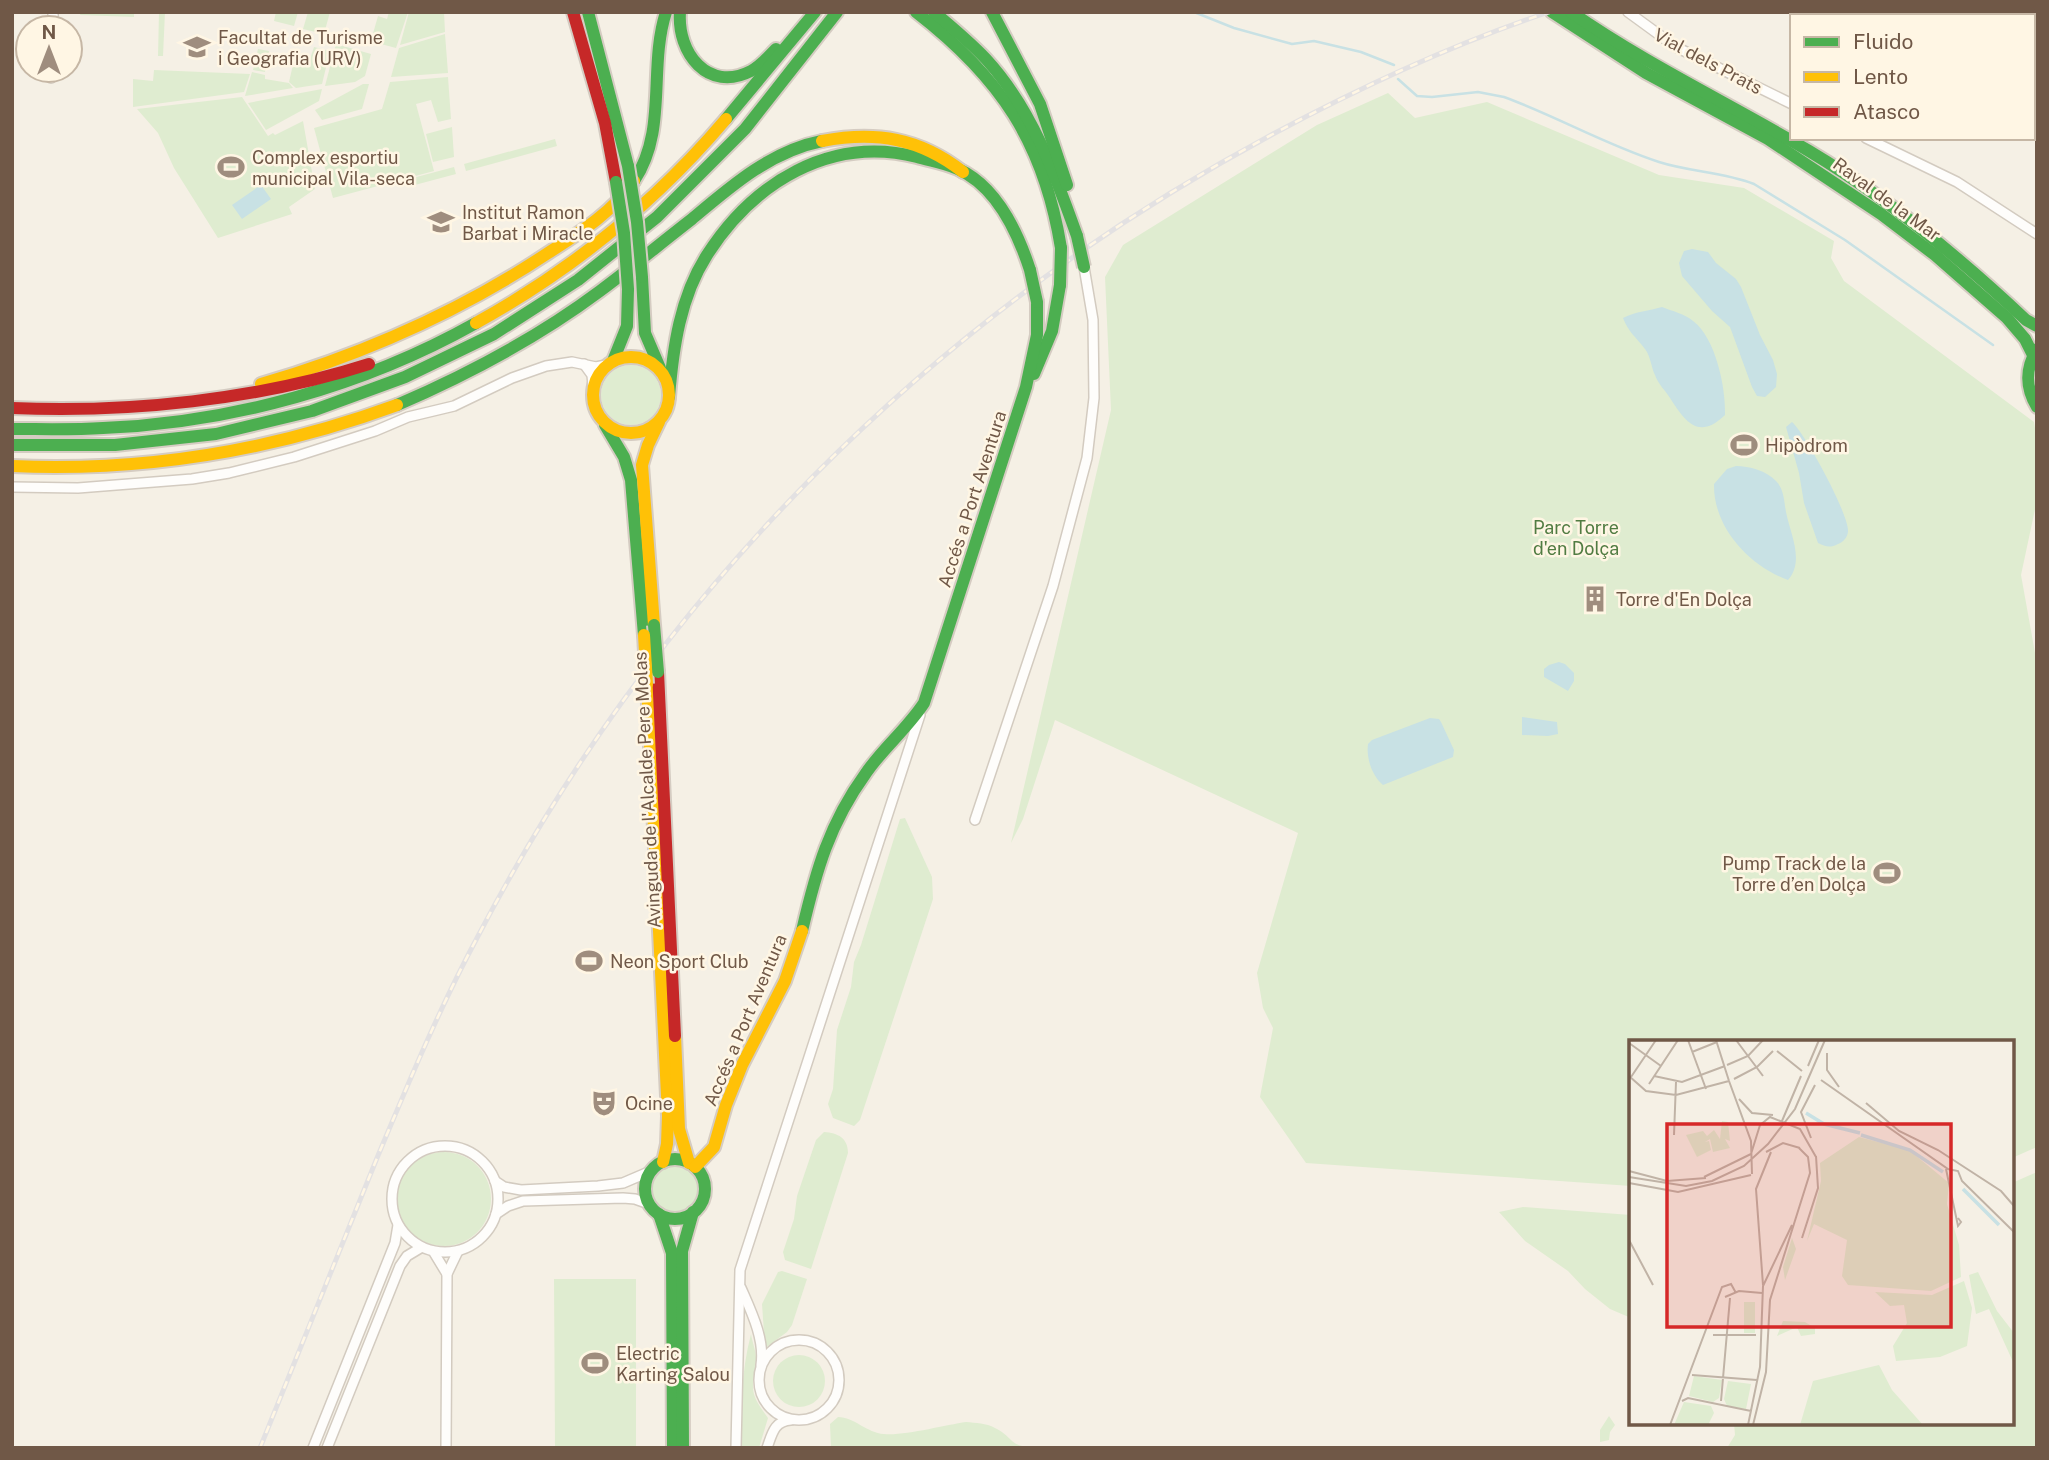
<svg xmlns="http://www.w3.org/2000/svg" width="2049" height="1460" font-family="'Public Sans',sans-serif">
<rect width="100%" height="100%" fill="#f5f0e5"/>
<g fill="#dfecd0">
<polygon points="81,12 134,12 134,17 80,15"/>
<polygon points="159,12 165,12 163,56 158,56"/>
<polygon points="276,12 298,12 294,26 274,21"/>
<polygon points="308,12 330,12 324,34 303,29"/>
<polygon points="389,12 408,12 396,48 381,44 382,39 372,37 378,16 387,19"/>
<polygon points="409,12 444,12 445,32 400,45"/>
<polygon points="445,34 448,73 391,77 399,48"/>
<polygon points="336,44 371,54 365,76 355,82 325,86"/>
<polygon points="314,47 330,51 322,84 296,88 289,82 295,56 310,59"/>
<polygon points="258,49 269,51 265,72 253,70"/>
<polygon points="154,70 250,74 244,92 133,107 133,79 153,81"/>
<polygon points="252,72 265,75 265,79 289,83 293,88 245,96"/>
<polygon points="448,77 451,119 438,122 431,100 416,104 434,171 333,198 314,128 382,109 390,82"/>
<polygon points="363,84 369,84 362,109 322,120 315,110"/>
<polygon points="322,89 319,101 266,130 248,103"/>
<polygon points="1388,93 1415,118 1487,102 1659,175 1744,188 1834,241 1831,258 1844,281 2034,422 2037,440 2037,500 2021,575 2037,664 2037,1147 2012,1158 2012,1042 1631,1042 1631,1186 1306,1163 1260,1097 1273,1028 1263,1008 1257,973 1298,833 1055,720 1023,819 1011,843 1111,410 1105,277 1123,245 1317,125"/>
<polygon points="242,97 268,136 273,133 275,135 303,121 315,189 289,207 292,214 218,238 174,168 158,133 137,109"/>
<polygon points="452,127 454,157 433,162 426,134"/>
<polygon points="555,139 557,146 466,171 464,164"/>
<polygon points="454,167 456,174 411,186 409,179"/>
<circle cx="631" cy="395" r="30"/>
<polygon points="905,818 932,877 933,899 860,1120 854,1126 833,1118 828,1104 833,1089 837,1030 851,987 854,962 861,945 900,819"/>
<path d="M824 1132C838 1133 848 1138 848 1153L811 1269 785 1260 783 1252 794 1219 797 1196 816 1140Z"/>
<circle cx="444" cy="1199" r="47"/>
<circle cx="675" cy="1189" r="23"/>
<polygon points="2037,1172 2037,1448 1727,1448 1735,1435 1734,1423 2012,1423 2012,1183"/>
<polygon points="1523,1207 1631,1215 1631,1318 1610,1309 1585,1289 1568,1271 1525,1241 1499,1212"/>
<polygon points="782,1271 807,1279 792,1325 787,1332 765,1348 762,1304 778,1272"/>
<polygon points="554,1279 636,1279 636,1448 555,1448"/>
<path d="M751 1334C752 1342 757 1353 756 1361 752 1391 749 1392 768 1418L759 1448H741C741 1408 741 1372 751 1334Z"/>
<circle cx="799" cy="1381" r="26"/>
<polygon points="1609,1416 1615,1425 1610,1432 1609,1440 1600,1442 1600,1430"/>
<path d="M838 1417C854 1417 867 1433 884 1434 904 1436 945 1425 966 1422 976 1423 986 1423 995 1428 1015 1438 1007 1446 1036 1448H831L830 1424Z"/>
</g>
<g fill="#c8e1e4">
<polygon points="261,185 271,199 242,219 232,205"/>
<polygon points="1692,249 1708,252 1716,263 1736,279 1741,287 1760,335 1773,360 1777,374 1776,387 1765,397 1757,396 1752,387 1730,327 1712,311 1682,276 1679,263 1684,251"/>
<path d="M1662 307C1672 311 1685 314 1693 321 1716 338 1726 389 1725 415 1699 440 1686 423 1670 398 1665 390 1658 384 1655 375 1651 367 1651 357 1645 349 1636 337 1629 333 1623 318 1636 311 1649 311 1662 307Z"/>
<path d="M1792 422C1805 433 1850 516 1848 532 1847 538 1843 542 1838 544 1830 548 1826 547 1818 543L1804 503 1799 473 1786 427Z"/>
<path d="M1736 466C1749 466 1767 471 1776 481 1784 489 1784 501 1786 512 1790 533 1805 561 1788 580 1749 566 1713 527 1714 484L1727 469Z"/>
<polygon points="1559,662 1565,664 1574,673 1574,681 1568,691 1544,677 1544,669 1549,665"/>
<polygon points="1522,717 1557,722 1558,734 1548,736 1522,735"/>
<path d="M1430 718 1439 719 1441 722 1454 750 1453 757 1383 785C1372 776 1366 758 1368 744L1372 740Z"/>
</g>
<g fill="none" stroke-linecap="round" stroke-linejoin="round">
<g stroke="#c8e1e4" stroke-width="2.5">
<polyline points="1194,12 1234,28 1292,44 1314,41 1361,52 1394,65"/>
<path d="M1398 79 1417 96 1432 97 1478 92 1504 97C1556 116 1606 145 1659 162 1690 172 1724 172 1754 184L1845 240 1993 345"/>
</g>
<g stroke="#d3cbc0" stroke-width="12">
<g id="street">
<polyline points="1628,12 1676,47 1792,104"/>
<polyline points="53,28 53,12"/>
<polyline points="51,78 51,70"/>
<polyline points="1866,138 1957,182 2037,234"/>
<polyline points="584,364 592,375 593,386"/>
<polyline points="12,487 78,488 192,479 229,473 294,457 375,431 408,417 454,406 512,378 546,366 572,362 596,367 606,365"/>
<polyline points="975,820 1053,586 1087,458 1094,398 1093,320 1084,267"/>
<circle cx="445" cy="1199" r="53"/>
<polyline points="495,1181 504,1187 521,1190 598,1186 623,1183 651,1171"/>
<polyline points="496,1214 508,1206 523,1201 623,1198 635,1199 649,1204"/>
<polyline points="433,1251 447,1274"/>
<path d="M741 1288C751 1311 765 1339 761 1365"/>
<circle cx="799" cy="1380" r="40"/>
<polyline points="313,1448 395,1243 398,1225"/>
<polyline points="327,1448 400,1266 407,1256 422,1247"/>
<polyline points="446,1448 447,1274 458,1251"/>
<polyline points="736,1448 740,1270 920,715"/>
<path d="M767 1448C772 1434 774 1421 791 1420"/>
</g>
</g>
<g stroke="#d5ccc2" stroke-width="16">
<g id="fast">
<polyline points="588,12 628,166"/>
<path d="M680 12C677 53 708 93 751 71 761 66 768 57 776 49"/>
<path d="M916 12C1000 77 1044 142 1061 248"/>
<path d="M934 12C952 27 970 42 986 59 1032 109 1055 174 1077 236"/>
<polyline points="992,12 1040,104 1067,185"/>
<polyline points="1552,12 1646,73 1768,139 1881,214 1935,255 2007,318 2025,339 2033,355"/>
<path d="M1571 12C1647 65 1730 104 1809 151 1888 198 1959 257 2026 320L2037 326"/>
<polyline points="726,119 815,12"/>
<path d="M634 181C668 130 648 68 666 12"/>
<polyline points="642,277 645,333 660,368"/>
<path d="M2037 349C2025 369 2025 387 2037 407"/>
<polyline points="613,361 627,326 628,289"/>
<polyline points="1034,374 1052,331 1060,285"/>
<path d="M669 397C673 348 680 297 707 255 753 183 830 135 917 157 931 161 945 163 958 169 996 186 1018 233 1030 270"/>
<path d="M397 405C469 374 537 338 600 291 631 268 661 243 692 219 731 186 771 151 822 141"/>
<polyline points="605,425 624,457 631,480 644,635"/>
<path d="M12 429C42 429 73 430 103 428 231 423 364 386 476 323"/>
<polyline points="12,445 115,445 216,434 312,411 405,377 494,334 578,280 657,217 745,129 837,12"/>
<path d="M802 931C816 871 829 824 866 773 883 748 907 729 924 703L1026 387 1037 335V302"/>
<circle cx="675" cy="1189" r="30"/>
<polyline points="659,1214 672,1253 673,1448"/>
<polyline points="683,1448 682,1251 693,1212"/>
</g>
</g>
<g stroke="#d5ccc2" stroke-width="16">
<g id="slow">
<path d="M822 141C876 131 920 138 963 172"/>
<path d="M476 323C572 270 655 203 726 119"/>
<circle cx="631" cy="395" r="38"/>
<path d="M261 384C364 354 459 312 548 253 579 233 613 212 634 181"/>
<path d="M12 466C146 472 272 451 397 405"/>
<polyline points="654,625 642,465 648,445 659,422"/>
<polyline points="647,684 668,1116 667,1144 663,1162"/>
<polyline points="675,1036 679,1129 689,1163"/>
<polyline points="695,1167 714,1147 726,1105 742,1065 785,981 802,931"/>
</g>
</g>
<g stroke="#d5ccc2" stroke-width="16">
<g id="jam">
<polyline points="573,12 605,123 616,182"/>
<path d="M12 408C129 413 257 400 369 364"/>
<polyline points="658,672 675,1036"/>
</g>
</g>
<use href="#street" stroke="#fefdfb" stroke-width="9"/>
<use href="#fast" stroke="#4caf50" stroke-width="12"/>
<use href="#slow" stroke="#ffc107" stroke-width="12"/>
<use href="#jam" stroke="#c62828" stroke-width="12"/>
<g stroke="#e3e1e2" stroke-width="5">
<path id="rail" d="M260 1448C299 1351 338 1254 377 1158 408 1084 439 1009 477 938 656 594 930 318 1273 134 1361 87 1453 44 1549 12"/>
</g>
<use href="#rail" stroke="#fff6e4" stroke-width="2.5" stroke-dasharray="8" stroke-linecap="butt"/>
<g stroke="#d5ccc2" stroke-width="16" stroke-linecap="butt">
<g id="fast-bridge">
<polyline points="628,166 637,222 642,277"/>
<polyline points="616,182 624,233 628,289"/>
<polyline points="1077,236 1084,267"/>
<polyline points="1030,270 1037,302"/>
<polyline points="1060,285 1061,248"/>
<polyline points="654,625 658,672"/>
</g>
</g>
<g stroke="#d5ccc2" stroke-width="16" stroke-linecap="butt">
<polyline id="slow-bridge" points="644,635 647,684"/>
</g>
<use href="#fast-bridge" stroke="#4caf50" stroke-width="12"/>
<use href="#slow-bridge" stroke="#ffc107" stroke-width="12"/>
</g>
<defs>
<g id="university-bare" transform="scale(2.1)"><path d="M0-5L7-2L0 1L-7-2ZM-4 1L0 2.5L4 1V4Q0 6-4 4Z" fill="#9f8d7e" stroke="#fff6e4" stroke-width="2.5" paint-order="stroke"/></g>
<g id="stadium-bare" transform="scale(2.1)"><path d="M0-5a6.5 5 0 1 0 0 10a6.5 5 0 1 0 0-10ZM-3.5-1.8h7v3.6h-7Z" fill="#9f8d7e" stroke="#fff6e4" stroke-width="2.5" paint-order="stroke"/></g>
<g id="school-bare" transform="scale(2.1)"><path d="M0-5L7-2L0 1L-7-2ZM-4 1L0 2.5L4 1V4Q0 6-4 4Z" fill="#9f8d7e" stroke="#fff6e4" stroke-width="2.5" paint-order="stroke"/></g>
<g id="building-bare" transform="scale(2.1)"><path d="M-4-6H4V6H1V3H-1V6H-4ZM-2.5-4.3h1.7v1.8h-1.7ZM.8-4.3h1.7v1.8H.8ZM-2.5-1h1.7V.8h-1.7ZM.8-1h1.7V.8H.8Z" fill="#9f8d7e" stroke="#fff6e4" stroke-width="2.5" paint-order="stroke"/></g>
<g id="theatre-bare" transform="scale(2.1)"><path d="M-5-5.5Q0-4 5-5.5V0Q5 5 0 6Q-5 5-5 0ZM-3.3-2.5H-1v1.5H-3.3ZM1-2.5H3.3v1.5H1ZM-2.8 1Q0 5.5 2.8 1Z" fill="#9f8d7e" stroke="#fff6e4" stroke-width="2.5" paint-order="stroke"/></g>
</defs>
<g fill-rule="evenodd">
<use href="#university-bare" x="197" y="47"/>
<use href="#stadium-bare" x="231" y="167"/>
<use href="#school-bare" x="441" y="222"/>
<use href="#stadium-bare" x="1744" y="445"/>
<use href="#building-bare" x="1595" y="599"/>
<use href="#stadium-bare" x="1887" y="873"/>
<use href="#stadium-bare" x="589" y="961"/>
<use href="#theatre-bare" x="604" y="1103"/>
<use href="#stadium-bare" x="595" y="1363"/>
</g>
<g text-anchor="middle" dominant-baseline="central" stroke-width="5" stroke-linejoin="round" paint-order="stroke">
<g font-size="18" fill="#705847" stroke="#fff6e4" text-anchor="start">
<text x="218" y="37">Facultat de Turisme<tspan x="218" dy="21">i Geografia (URV)</tspan></text>
<text x="252" y="157">Complex esportiu<tspan x="252" dy="21">municipal Vila-seca</tspan></text>
<text x="462" y="212">Institut Ramon<tspan x="462" dy="21">Barbat i Miracle</tspan></text>
<text x="1765" y="445">Hipòdrom</text>
<text x="1616" y="599">Torre d'En Dolça</text>
<text x="1866" y="863" text-anchor="end">Pump Track de la<tspan x="1866" dy="21">Torre d’en Dolça</tspan></text>
<text x="610" y="961">Neon Sport Club</text>
<text x="625" y="1103">Ocine</text>
<text x="616" y="1353">Electric<tspan x="616" dy="21">Karting Salou</tspan></text>
</g>
<g font-size="18" fill="#705847" stroke="#fff6e4">
<text transform="translate(1708 61) rotate(28)">Vial dels Prats</text>
<text transform="translate(1887 199) rotate(36)">Raval de la Mar</text>
<text transform="translate(972 499) rotate(-72)">Accés a Port Aventura</text>
<text transform="translate(647 790) rotate(-93)">Avinguda de l'Alcalde Pere Molas</text>
<text transform="translate(745 1020) rotate(-67)">Accés a Port Aventura</text>
</g>
<g font-size="18" fill="#517c42" stroke="#fff6e4">
<text x="1576" y="527">Parc Torre<tspan x="1576" dy="21">d'en Dolça</tspan></text>
</g>
</g>
<g transform="translate(1629 1040)">
<rect width="385" height="385" fill="#f5f0e5"/>
<path d="M93 81 99 82 101 101 96 99 101 108 84 112 81 99 76 102 80 101 82 110 68 117 57 95 74 91 78 96 85 90 91 99ZM230 97 280 110 320 143 318 164 330 205 332 237 302 251 219 245 213 236 218 200 185 184 178 201 192 141 191 123ZM163 198 167 209 156 240 154 227ZM349 232 368 271 385 293V324L360 269 347 274 340 235ZM335 241 343 268 338 306 311 317 267 321 264 306 278 283 275 265 261 266 246 252 303 255ZM115 262H126V293H115ZM154 281 176 282 186 288V294L172 296 168 287 148 296ZM250 325 263 350 294 385H171L184 341ZM65 336 93 340 90 358 84 362 60 356ZM99 341 122 344 117 369 98 366 95 359ZM55 362 82 366 85 373 79 385H45Z" fill="#dfecd0"/>
<path fill="none" stroke="#c8e1e4" stroke-width="3.5" d="M177 73 195 84 231 93M232 95 281 110 314 132M334 149 370 185"/>
<path fill="none" stroke="#c0b3a6" stroke-width="2" d="M59 0 77 49M87 0 100 41M107 0 134 36M0 3 32 26M148 11 173 31M63 12 88 2M198 13V30L210 47M98 25 119 16 134 0M179 26 190 0M0 36 17 51 47 55 100 41M25 36 53 42 96 26M2 37 27 0M105 39 128 27 144 11M192 40 319 129 329 131 333 141 385 192M100 41 122 101 123 134M20 44 49 0M110 59 123 73 144 75M237 63 270 91 309 110 372 151 385 166M153 81 172 36M45 95 47 42M182 98 172 72 186 45M137 112 154 103 171 108M317 129 329 186 332 182 329 178M0 131 38 141 77 138M0 137 57 146 83 141 115 126 139 104 166 69 196 0M75 137 122 114 131 85 141 77 171 89 187 117M0 143 49 152 122 135M173 198 189 148 187 116M0 200 24 245M134 245 127 149 142 112M96 257 110 251 133 253M84 295H127M63 335 128 340M53 361 59 358 122 371M92 361 101 258M41 385 93 247 102 244 107 253M119 385 131 327 134 246 163 185M124 385 137 332 141 260 181 133 179 117 170 108"/>
<path fill="#d62828" fill-opacity="0.15" stroke="#d62828" stroke-width="3.5" d="M38 84H322V287H38Z"/>
<rect width="385" height="385" fill="none" stroke="#705847" stroke-width="3.5"/>
</g>
<rect width="2049" height="1460" fill="none" stroke="#705847" stroke-width="28"/>
<rect x="1790" y="14" width="245" height="126" fill="#fff6e4" stroke="#c6b7a5" stroke-width="2"/>
<rect x="1804" y="37" width="35" height="10" fill="#4caf50" stroke="#c6b7a5" stroke-width="2"/>
<text x="1853" y="49" font-size="21" fill="#705847">Fluido</text>
<rect x="1804" y="72" width="35" height="10" fill="#ffc107" stroke="#c6b7a5" stroke-width="2"/>
<text x="1853" y="84" font-size="21" fill="#705847">Lento</text>
<rect x="1804" y="107" width="35" height="10" fill="#c62828" stroke="#c6b7a5" stroke-width="2"/>
<text x="1853" y="119" font-size="21" fill="#705847">Atasco</text>
<g transform="translate(49 49)"><circle r="33" fill="#fff6e4" stroke="#c6b7a5" stroke-width="2"/>
<path d="M0-5L12 26L0 18L-12 26Z" fill="#9f8d7e"/>
<text y="-10" font-size="19" font-weight="bold" text-anchor="middle" fill="#705847">N</text>
</g>
</svg>
